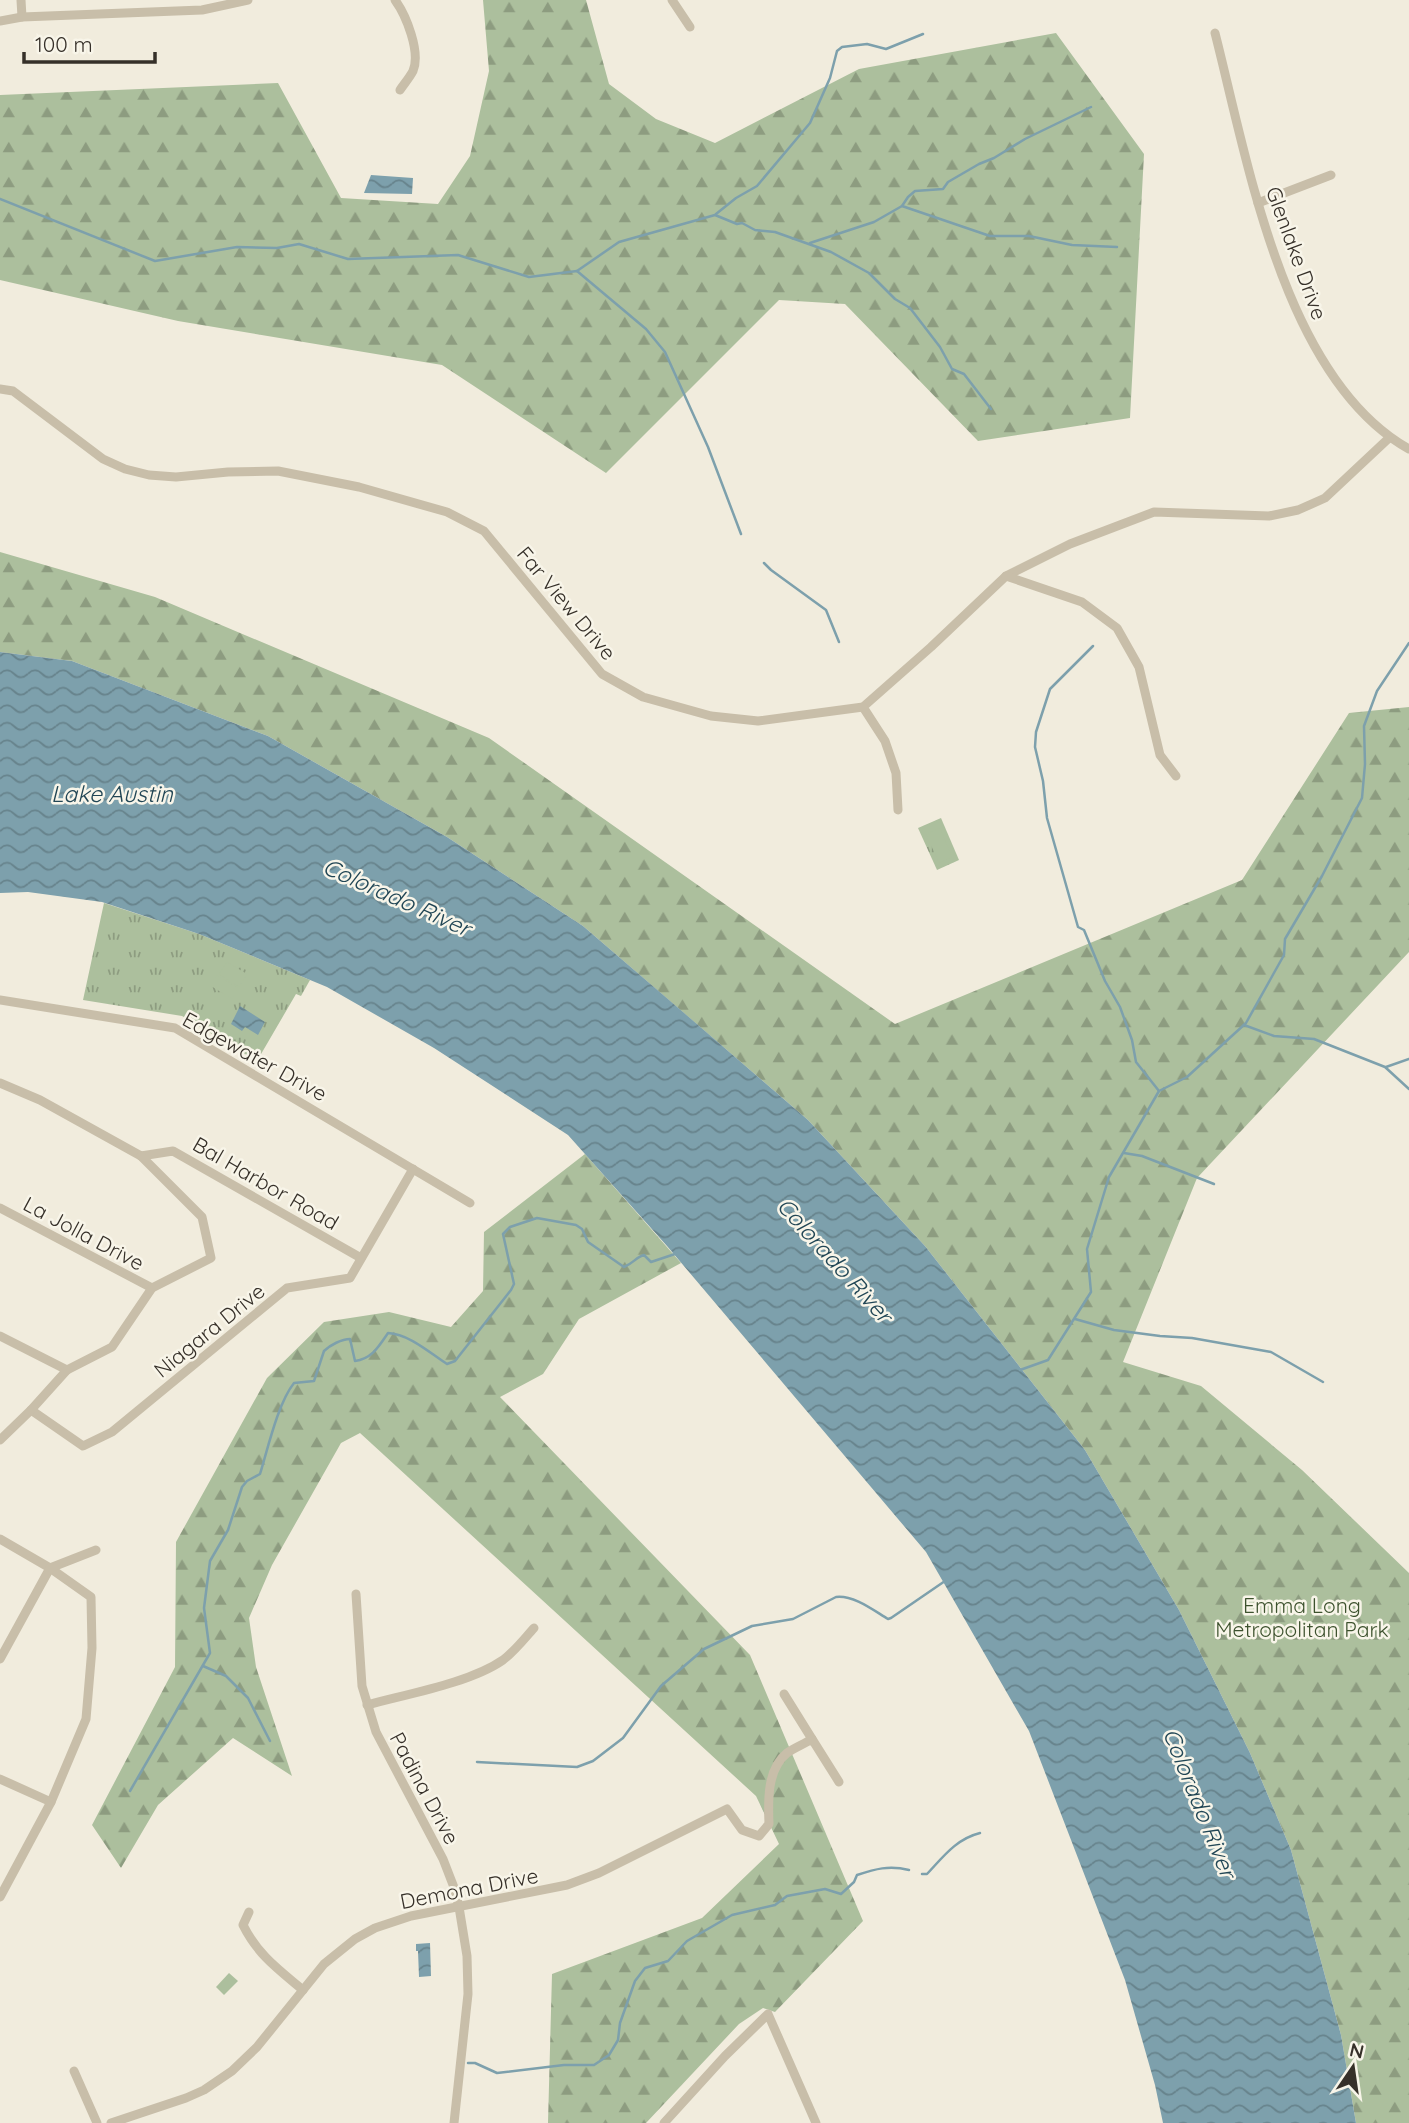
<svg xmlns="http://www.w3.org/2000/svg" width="1409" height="2123" font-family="Quicksand,sans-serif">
<defs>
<pattern id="grass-tufts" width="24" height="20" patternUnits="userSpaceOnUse" patternTransform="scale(1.75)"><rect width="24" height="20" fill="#acbf9d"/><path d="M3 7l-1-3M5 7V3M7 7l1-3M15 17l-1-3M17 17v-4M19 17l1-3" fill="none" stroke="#8d9c80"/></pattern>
<pattern id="forest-firs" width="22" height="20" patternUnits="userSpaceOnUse" patternTransform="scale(1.75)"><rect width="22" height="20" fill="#acbf9d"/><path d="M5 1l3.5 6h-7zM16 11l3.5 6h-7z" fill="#8d9c80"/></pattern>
<pattern id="water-waves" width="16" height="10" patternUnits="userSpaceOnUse" patternTransform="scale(1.75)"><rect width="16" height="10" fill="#7da0ac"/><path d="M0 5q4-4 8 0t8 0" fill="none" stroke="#67838c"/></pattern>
</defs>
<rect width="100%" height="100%" fill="#f1ecdd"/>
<g fill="url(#grass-tufts)">
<polygon points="941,818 959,860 937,870 918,828"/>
<polygon points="104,903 199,934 310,980 301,996 296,994 257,1061 182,1016 83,1000"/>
</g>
<g fill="url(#forest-firs)">
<polygon points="483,0 586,0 609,84 656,119 715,143 859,69 1056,33 1144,154 1130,418 978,441 845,304 779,300 606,473 442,365 178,321 0,280 0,95 278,83 341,198 438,204 470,156 489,71"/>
<polygon points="0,552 155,597 489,738 895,1024 1242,880 1349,713 1409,707 1409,952 1197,1178 1123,1362 1201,1386 1302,1470 1409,1573 1409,2123 1356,2123 1341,2035 1291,1850 1250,1753 1179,1610 1085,1450 925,1246 808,1120 583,926 447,837 268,736 72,661 0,652"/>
<polygon points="585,1154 681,1263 579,1319 543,1374 500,1397 750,1655 863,1921 775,2012 763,2008 739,2024 646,2123 548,2123 552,1974 702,1918 779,1844 756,1796 360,1433 341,1443 272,1565 249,1618 256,1667 292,1776 233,1738 158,1805 121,1868 92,1825 175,1667 176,1542 267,1378 324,1322 389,1312 451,1327 483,1291 484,1232"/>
</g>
<g fill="#acbf9d">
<polygon points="940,828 952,857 939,863 926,834"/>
<polygon points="227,962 247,974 239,987 219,974"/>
<polygon points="217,975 238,988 232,999 211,986"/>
<polygon points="229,1973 238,1981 224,1995 216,1987"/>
</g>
<g fill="url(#water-waves)">
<polygon points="371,175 413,178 412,194 364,193"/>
<polygon points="0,652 72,661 268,736 447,837 583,926 683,1012 808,1120 925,1246 1085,1450 1179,1610 1250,1753 1291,1850 1341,2035 1356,2123 1163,2123 1155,2085 1125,1980 1029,1731 926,1552 667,1246 568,1135 434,1048 327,987 199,934 102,902 28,892 0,893"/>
<polygon points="240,1006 265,1022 258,1035 245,1027 242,1031 231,1024"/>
<polygon points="430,1943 431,1976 419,1977 418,1951 416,1951 416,1944"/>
</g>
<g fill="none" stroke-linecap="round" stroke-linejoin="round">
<g stroke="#7da0ac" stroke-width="2.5">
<polyline points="0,199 155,261 237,247 277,248 299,244 348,259 458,255 529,277 577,271 646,329 665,352 708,447 741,534"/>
<polyline points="902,206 990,236 1029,236 1072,245 1117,247"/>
<polyline points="716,214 736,198 757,186 810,123 830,78 837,51 842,47 867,44 886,49 923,34"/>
<polyline points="810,243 874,222 902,206 908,197 915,191 943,189 948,182 979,164 994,158 1025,139 1091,107"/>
<polyline points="577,271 619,242 715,215 737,224 742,223 755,230 775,232 831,252 869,273 895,299 910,308 940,347 952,369 964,374 991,409"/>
<polyline points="764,563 771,570 826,610 839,642"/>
<polyline points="1093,646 1050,689 1036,732 1035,747 1043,781 1047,818 1078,927 1084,930 1105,981 1120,1007 1132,1040 1136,1062 1159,1091"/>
<polyline points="1244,1025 1274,1036 1314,1039 1385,1067 1409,1089"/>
<polyline points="1386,1067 1409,1059"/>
<polyline points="1124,1153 1142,1156 1214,1184"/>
<polyline points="1075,1319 1114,1330 1160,1336 1192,1338 1271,1352 1323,1382"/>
<polyline points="1020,1370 1048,1360 1091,1292 1087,1249 1109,1177 1159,1091 1187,1077 1246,1023 1284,955 1285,939 1322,876 1362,798 1365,764 1364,726 1377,691 1409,643"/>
<polyline points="203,1666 226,1676 248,1698 270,1741"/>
<path d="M477 1762 577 1767 593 1761 623 1738 661 1686 704 1649 752 1626 793 1619 836 1597C854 1595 873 1610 888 1619L891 1618 945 1581"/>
<path d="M130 1791 210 1653 204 1608 210 1561 228 1530 242 1487 247 1481 260 1474C268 1448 278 1403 294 1383L314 1381 324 1351C330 1345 342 1339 350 1339L355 1361C372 1359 379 1346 388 1333 409 1334 430 1353 447 1364L455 1361 511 1290 514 1284 503 1234 510 1227 537 1218 576 1225 582 1229 588 1242 624 1267C634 1263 636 1257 644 1255L651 1262 675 1254"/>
<path d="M922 1874H927C943 1857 956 1839 980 1833"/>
<path d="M468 2063H475L497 2073 564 2065H594L609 2055 618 2040 620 2023 635 1981 645 1968 668 1961 687 1941 732 1915 775 1905 787 1896 825 1889 841 1894 854 1882 857 1875C875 1869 889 1865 909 1870"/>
</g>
<g stroke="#c8bea9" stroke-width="9">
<polyline points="21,0 22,17"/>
<path d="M395 0C406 15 421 52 413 71 410 77 404 84 400 90"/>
<polyline points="672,0 690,27"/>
<polyline points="0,21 22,17 202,10 248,0"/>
<path d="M1215 33C1248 162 1284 379 1409 449"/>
<polyline points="1258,203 1331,175"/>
<polyline points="0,389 13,391 103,459 125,469 149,475 176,477 228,472 278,471 359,487 447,512 484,531 602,674 643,697 711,716 758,721 863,707 931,647 1006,576 1070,544 1154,512 1269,516 1298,510 1325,498 1389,438"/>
<polyline points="1006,576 1082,602 1117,628 1139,667 1160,755 1176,776"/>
<polyline points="863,707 885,741 896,773 898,810"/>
<polyline points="0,1000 175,1028 470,1203"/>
<polyline points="0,1083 40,1100 141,1156 173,1151 361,1258"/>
<polyline points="0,1208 152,1288"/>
<polyline points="0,1336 67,1370"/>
<polyline points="31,1410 83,1446 112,1432 287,1288 350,1278 413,1169"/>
<polyline points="0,1440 31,1410 67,1370 112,1347 152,1288 211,1258 202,1217 141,1156"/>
<polyline points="0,1539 50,1568 91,1597 92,1648 86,1719 51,1802 0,1897"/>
<polyline points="356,1594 362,1686 376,1732 443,1859 455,1890 459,1907 467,1956 468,1994 454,2123"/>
<polyline points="0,1659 50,1568 96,1550"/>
<polyline points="784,1694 812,1739"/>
<path d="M367 1705C407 1694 470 1683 503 1660 515 1651 524 1639 534 1628"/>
<polyline points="0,1779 51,1802"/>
<path d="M249 1912 243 1925C258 1955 278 1969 303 1990"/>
<polyline points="74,2071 97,2123"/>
<path d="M111 2123 186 2098 204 2090 232 2071 257 2047 324 1964 355 1939 375 1928 411 1916 567 1885 599 1873 727 1809 742 1830 759 1836 769 1824C768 1801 767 1769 787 1753 794 1748 804 1744 812 1739L839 1782"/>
<polyline points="664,2123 725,2056 768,2014 816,2123"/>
</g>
</g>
<g text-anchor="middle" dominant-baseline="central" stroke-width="5" stroke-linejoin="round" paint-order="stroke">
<g font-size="21" fill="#363029" stroke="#f8f5e9">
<text transform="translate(1297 253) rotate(70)">Glenlake Drive</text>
<text transform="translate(567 603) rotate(50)">Far View Drive</text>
<text transform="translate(255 1056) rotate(29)">Edgewater Drive</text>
<text transform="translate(266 1183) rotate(30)">Bal Harbor Road</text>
<text transform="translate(84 1233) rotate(28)">La Jolla Drive</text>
<text transform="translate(209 1330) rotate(-39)">Niagara Drive</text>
<text transform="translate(425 1788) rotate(62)">Padina Drive</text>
<text transform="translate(469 1888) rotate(-11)">Demona Drive</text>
</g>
<g font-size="21" fill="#3d522e" stroke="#f8f5e9">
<text x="1302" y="1605">Emma Long<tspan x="1302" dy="24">Metropolitan Park</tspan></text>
</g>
<g font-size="23" font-style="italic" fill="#214655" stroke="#f8f5e9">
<text x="112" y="793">Lake Austin</text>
<text transform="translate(397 897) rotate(24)">Colorado River</text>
<text transform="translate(835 1260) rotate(48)">Colorado River</text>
<text transform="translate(1200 1803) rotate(68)">Colorado River</text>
</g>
</g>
<g transform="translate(1353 2067) rotate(13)" stroke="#f8f5e9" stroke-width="5" paint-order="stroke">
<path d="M0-5L12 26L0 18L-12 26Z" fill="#363029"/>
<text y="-10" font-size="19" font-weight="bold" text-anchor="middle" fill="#363029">N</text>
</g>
<path d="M24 52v10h131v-10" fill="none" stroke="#363029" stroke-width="3.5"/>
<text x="35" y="52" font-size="21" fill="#363029" stroke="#f8f5e9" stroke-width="5" paint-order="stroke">100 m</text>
</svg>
